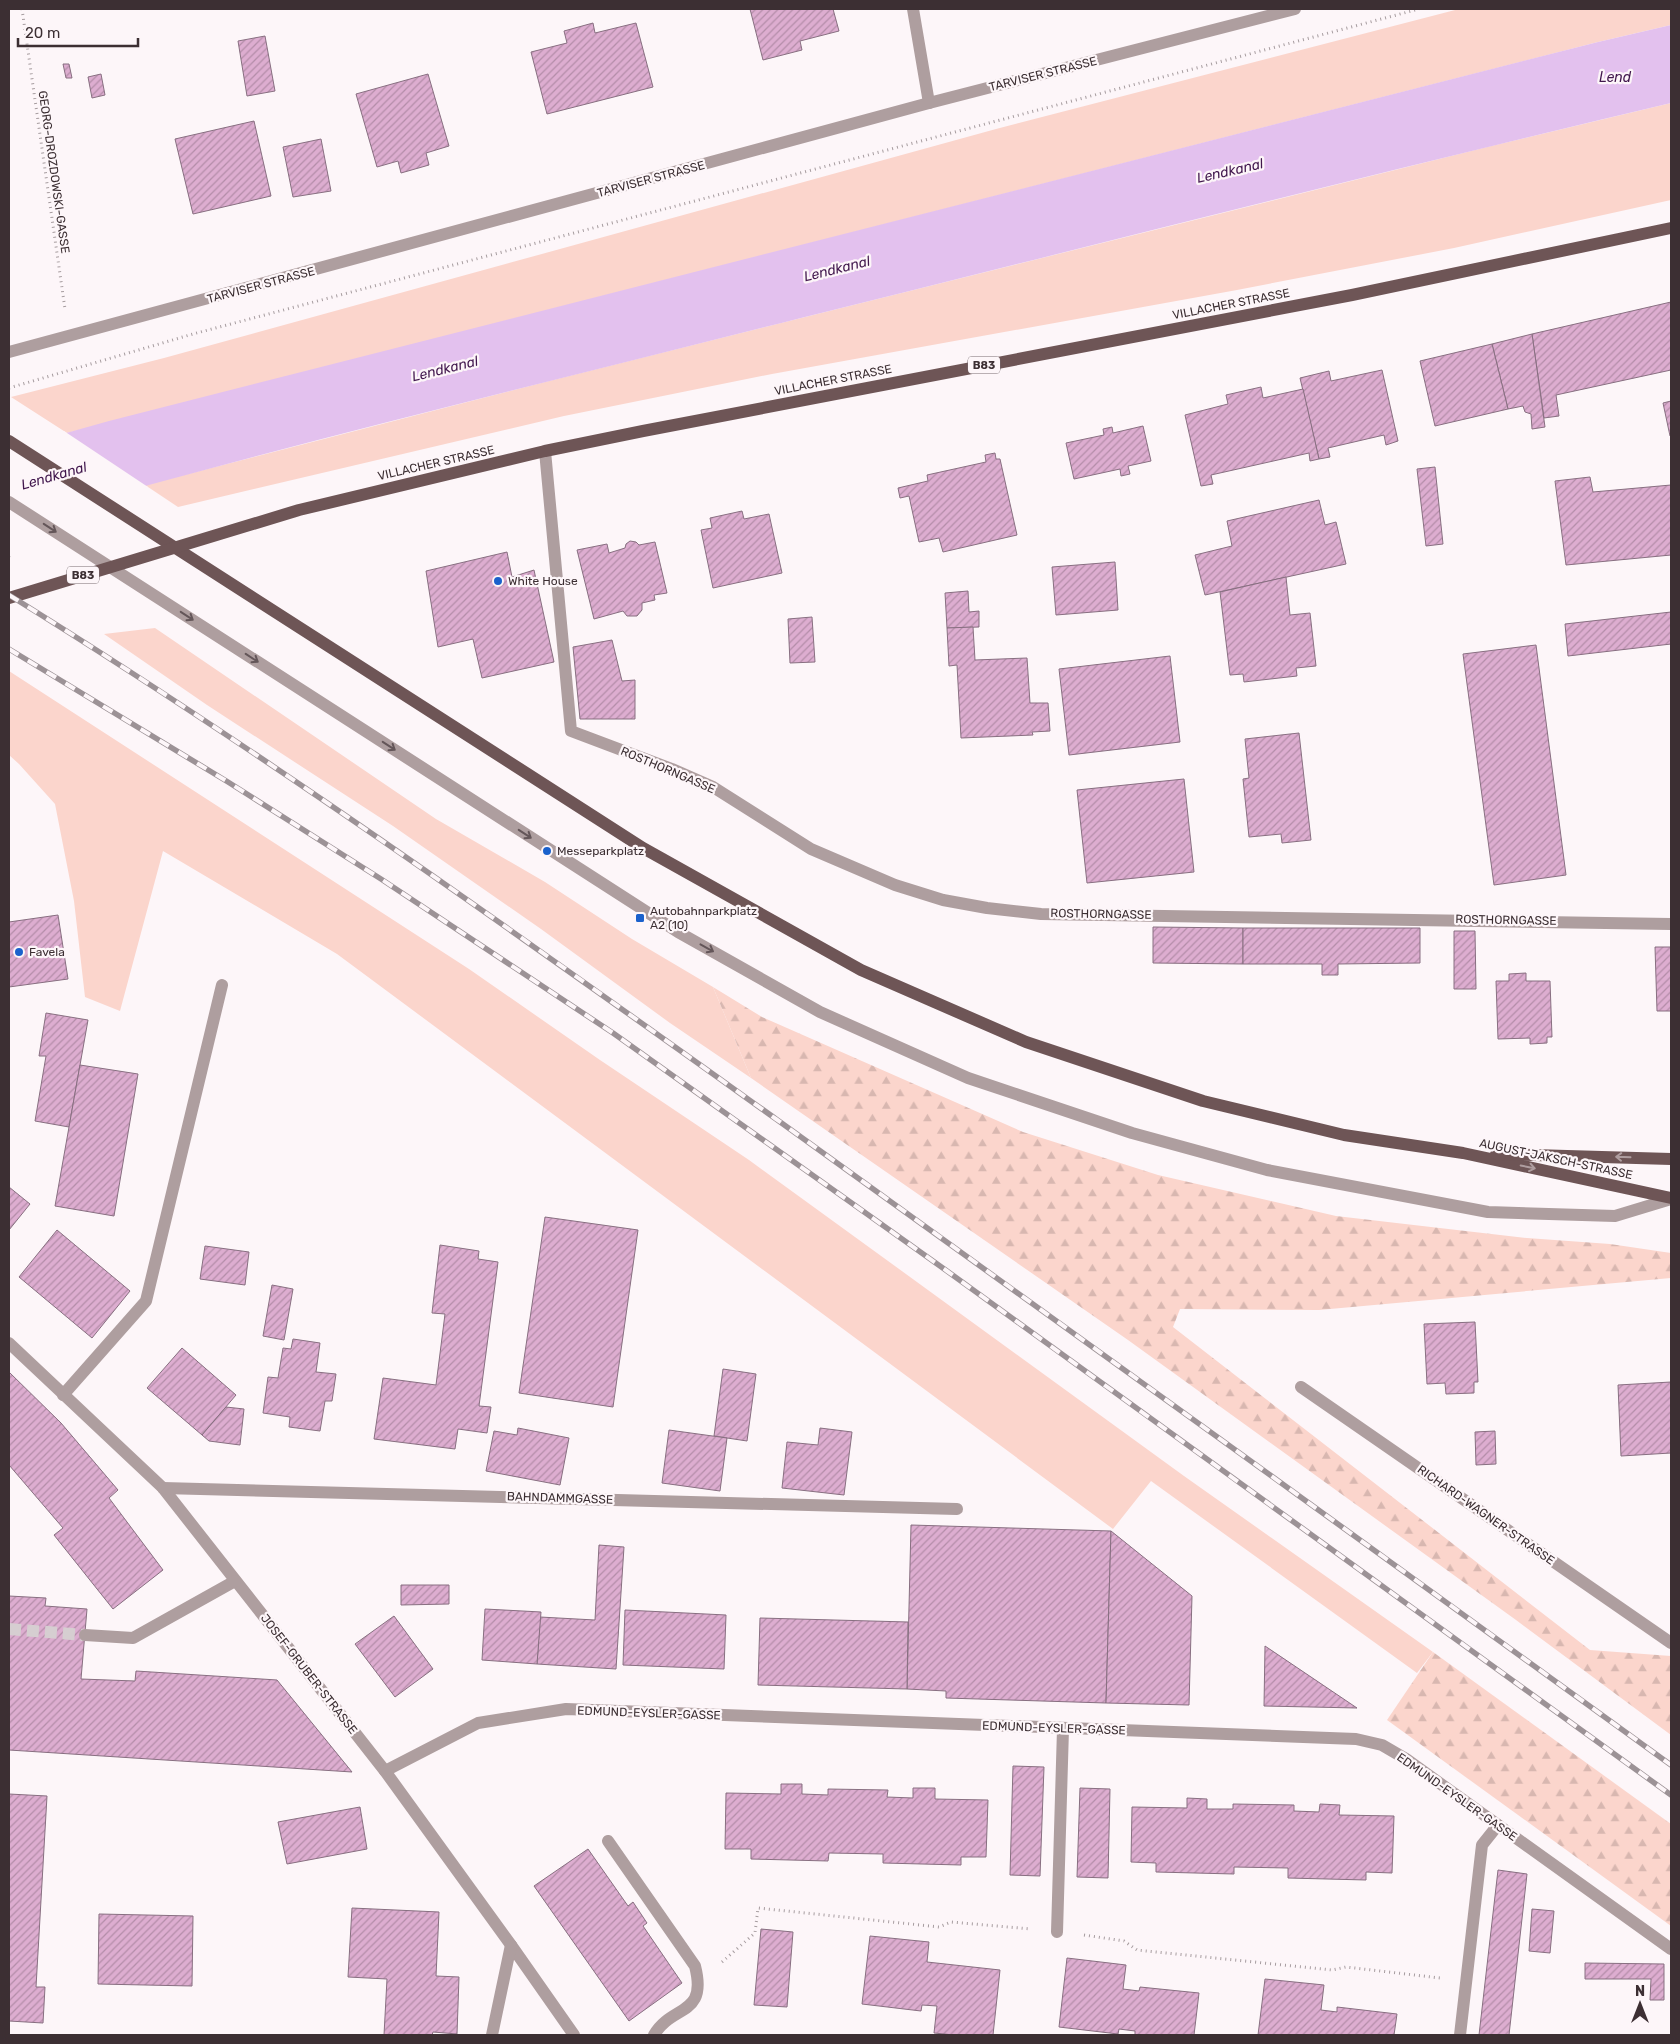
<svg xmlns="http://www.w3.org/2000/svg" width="1680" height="2044" font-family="Rubik,sans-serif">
<defs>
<pattern id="forest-firs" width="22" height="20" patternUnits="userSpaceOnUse" patternTransform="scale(1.25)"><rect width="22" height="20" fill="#fbd5cc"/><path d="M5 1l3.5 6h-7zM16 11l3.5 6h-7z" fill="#d8b7b0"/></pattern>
<pattern id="building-hatch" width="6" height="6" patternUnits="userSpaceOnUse" patternTransform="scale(1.25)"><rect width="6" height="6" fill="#ddadd0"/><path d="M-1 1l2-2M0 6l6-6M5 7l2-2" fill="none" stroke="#b48da9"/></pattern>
</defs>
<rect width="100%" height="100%" fill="#fdf6f9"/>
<g fill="#fbd5cc">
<polygon points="1459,9 1671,9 1671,25 1598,42 67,433 11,397 164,358 996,129"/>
<polygon points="1671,103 1671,200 1454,248 1237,290 772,374 564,416 178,507 145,485 553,380 1487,147"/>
<polygon points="155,628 436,819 545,882 632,939 713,987 751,1078 670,1023 541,929 393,826 207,705 104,634"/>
<polygon points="9,671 469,969 600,1060 749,1160 1184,1476 1433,1652 1417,1673 1151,1481 1113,1529 337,954 163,851 120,1011 85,997 74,901 55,804 19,764 9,755"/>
</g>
<g fill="url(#forest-firs)">
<polygon points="713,987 762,1017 1023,1132 1158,1175 1336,1216 1527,1238 1610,1244 1671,1253 1671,1278 1319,1310 1180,1309 1173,1327 1590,1650 1671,1656 1671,1735 1516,1620 1128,1340 751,1078"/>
<polygon points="1433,1652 1671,1824 1671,1926 1387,1720"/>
</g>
<path fill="#e3c1ee" d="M1671 25V103C1380 172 1091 246 801 318 536 385 271 449 9 524V449L109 421 1598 42Z"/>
<polygon fill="#fdf6f9" points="64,431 148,487 9,527 9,446"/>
<g fill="url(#building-hatch)" stroke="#886f81">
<polygon points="750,9 833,9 839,31 800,41 802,50 763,60"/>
<polygon points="593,23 595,33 636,23 653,87 547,114 531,52 567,43 564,31"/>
<polygon points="265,36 275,91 247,96 238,41"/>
<polygon points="63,64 69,64 72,78 66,78"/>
<polygon points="101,74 105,95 92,98 88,77"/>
<polygon points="428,74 449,146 426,153 429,165 401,173 398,161 377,167 356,94"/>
<polygon points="254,121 271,196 193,214 175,139"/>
<polygon points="321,139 331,191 293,197 283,147"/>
<polygon points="1671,302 1671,370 1556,395 1559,416 1544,418 1532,334"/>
<polygon points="1532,334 1545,427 1532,429 1531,414 1525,412 1523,406 1508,409 1492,344"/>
<polygon points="1492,344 1508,409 1435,426 1420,361"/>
<polygon points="1382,370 1398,441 1386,445 1384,435 1328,448 1330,457 1319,459 1300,378 1329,371 1331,381"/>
<polygon points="1261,387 1263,398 1303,389 1319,459 1310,461 1309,453 1211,475 1213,484 1201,486 1185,415 1228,404 1226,395"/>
<polygon points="1671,401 1671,436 1670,436 1663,403"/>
<polygon points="1143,426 1151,461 1128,466 1130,474 1121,476 1120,469 1074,479 1066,443 1104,435 1103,429 1112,427 1113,433"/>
<polygon points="995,453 996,459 1000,459 1017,535 943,552 939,538 919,542 909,496 900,498 898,488 928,481 927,475 986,462 985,455"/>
<polygon points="1435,467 1443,544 1426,546 1417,469"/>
<polygon points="1590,477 1593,492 1671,485 1671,555 1566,565 1555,481"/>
<polygon points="1319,500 1325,525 1336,522 1346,564 1205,595 1195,555 1232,546 1227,521"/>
<polygon points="742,511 744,519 769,514 782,573 713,588 701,530 712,528 710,518"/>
<polygon points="630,541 636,542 639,545 655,542 667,593 654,595 655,600 642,603 642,610 637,616 627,616 623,611 594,619 577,550 607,544 609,553 625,548 626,544"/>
<polygon points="507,552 512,577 534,570 554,662 482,678 473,639 438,647 426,571"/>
<polygon points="1115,562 1118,610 1056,615 1052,567"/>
<polygon points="1286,577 1290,615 1310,613 1316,666 1296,668 1297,676 1244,682 1243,674 1230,675 1220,592"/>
<polygon points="968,591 969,612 979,611 979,627 947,628 945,593"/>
<polygon points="1671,612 1671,644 1568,656 1565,624"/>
<polygon points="812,617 815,662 790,663 788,619"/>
<polygon points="973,627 975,660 1027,658 1030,703 1048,703 1050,731 1032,732 1033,735 961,738 957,665 949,666 947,628"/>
<polygon points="612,640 622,681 635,680 635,719 580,719 573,647"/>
<polygon points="1536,645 1566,875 1494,885 1463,654"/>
<polygon points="1170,656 1180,742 1069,755 1059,669"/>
<polygon points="1299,733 1311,840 1282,843 1281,834 1249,837 1243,779 1249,778 1245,739"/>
<polygon points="1184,779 1194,872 1087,883 1077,790"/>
<polygon points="58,915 68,979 9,987 9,922"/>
<polygon points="1153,927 1243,928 1243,964 1153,963"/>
<polygon points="1243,928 1420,928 1420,963 1338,964 1338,975 1322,975 1322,964 1243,964"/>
<polygon points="1454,931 1475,931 1476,989 1454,989"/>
<polygon points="1655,947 1671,947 1671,1011 1657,1011"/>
<polygon points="1526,973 1526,981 1550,981 1552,1037 1547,1037 1547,1043 1530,1044 1530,1038 1498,1039 1496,981 1509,981 1509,974"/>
<polygon points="46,1013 88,1020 69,1127 35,1121 46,1056 39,1056"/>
<polygon points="80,1065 138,1074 114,1216 55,1206"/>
<polygon points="9,1187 30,1204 9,1230"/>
<polygon points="545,1217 638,1230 613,1407 519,1393"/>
<polygon points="57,1230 130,1291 92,1338 19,1277"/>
<polygon points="440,1245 479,1251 478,1259 498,1262 479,1406 491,1407 487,1433 458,1429 455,1449 374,1439 383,1378 436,1385 445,1314 432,1313"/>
<polygon points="205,1246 249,1252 245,1285 200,1279"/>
<polygon points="272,1285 293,1289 284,1340 263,1336"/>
<polygon points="1475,1322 1478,1382 1474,1382 1474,1393 1446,1394 1445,1383 1427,1384 1424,1324"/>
<polygon points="293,1339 320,1343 316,1372 336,1374 332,1401 325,1401 320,1431 289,1427 290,1417 263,1413 268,1377 278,1378 283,1348 291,1349"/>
<polygon points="182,1348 236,1395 202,1435 147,1388"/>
<polygon points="723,1369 756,1374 747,1441 714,1436"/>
<polygon points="9,1372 61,1423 118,1490 109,1498 163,1570 113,1609 54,1535 63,1528 9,1465"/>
<polygon points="1671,1382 1671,1453 1621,1456 1618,1385"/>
<polygon points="226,1407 244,1409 240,1445 209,1441 202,1435"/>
<polygon points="518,1428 569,1438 560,1485 486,1471 494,1431 517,1435"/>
<polygon points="820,1428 852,1432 844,1495 782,1488 787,1442 818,1445"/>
<polygon points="669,1430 727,1438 720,1491 662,1483"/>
<polygon points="1495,1431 1496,1464 1476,1465 1475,1432"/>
<polygon points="911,1525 1111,1531 1106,1703 946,1698 946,1691 907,1689"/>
<polygon points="1111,1531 1192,1596 1189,1705 1106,1703"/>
<polygon points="599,1545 624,1547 616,1669 537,1664 540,1617 595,1620"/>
<polygon points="401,1585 449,1585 449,1604 401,1605"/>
<polygon points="9,1596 46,1598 45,1606 87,1609 81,1679 135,1681 136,1671 277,1680 352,1772 9,1750"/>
<polygon points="485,1609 541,1612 537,1664 482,1660"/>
<polygon points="625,1610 726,1615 724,1669 623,1665"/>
<polygon points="394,1616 433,1669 395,1697 355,1644"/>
<polygon points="760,1618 908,1622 907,1689 758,1685"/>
<polygon points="1265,1646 1357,1708 1264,1706"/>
<polygon points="1013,1766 1044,1767 1040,1876 1010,1875"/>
<polygon points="781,1784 802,1784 802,1794 828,1795 828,1789 888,1790 887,1797 913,1798 913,1788 935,1788 935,1799 988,1800 986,1857 961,1857 961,1865 883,1863 883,1854 829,1853 828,1861 751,1859 751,1849 725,1849 726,1793 781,1794"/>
<polygon points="1080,1788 1110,1789 1108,1878 1077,1877"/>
<polygon points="9,1794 47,1796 36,1987 45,1987 43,2023 9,2021"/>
<polygon points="1187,1798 1207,1799 1207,1809 1233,1809 1233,1804 1294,1805 1294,1811 1319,1812 1320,1804 1340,1805 1339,1815 1394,1816 1392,1873 1366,1872 1366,1880 1288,1878 1288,1868 1234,1867 1234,1874 1156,1872 1156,1863 1131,1862 1132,1807 1187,1808"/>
<polygon points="360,1807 367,1849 287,1864 278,1822"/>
<polygon points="588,1849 628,1906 633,1902 647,1923 643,1926 682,1983 629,2021 534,1886"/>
<polygon points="1498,1870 1527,1874 1509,2035 1479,2035"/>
<polygon points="352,1908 439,1912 436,1976 459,1977 457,2034 433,2032 432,2035 384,2035 387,1979 348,1977"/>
<polygon points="1532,1909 1554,1911 1550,1953 1529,1951"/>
<polygon points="99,1914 193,1916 192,1986 98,1984"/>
<polygon points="761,1929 793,1932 787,2007 754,2005"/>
<polygon points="870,1936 929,1942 927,1962 1000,1970 993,2035 954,2035 934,2033 937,2006 922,2005 921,2011 862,2004"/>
<polygon points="1067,1958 1126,1965 1123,1989 1139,1991 1140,1987 1199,1993 1194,2035 1135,2035 1135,2031 1119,2029 1118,2034 1059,2027"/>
<polygon points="1585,1963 1664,1964 1664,2000 1650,2000 1651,1979 1585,1979"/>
<polygon points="1265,1979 1324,1985 1321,2010 1337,2012 1337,2007 1397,2014 1394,2035 1258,2035"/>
</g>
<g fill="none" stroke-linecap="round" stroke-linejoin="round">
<polyline stroke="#d6ced1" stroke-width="12" stroke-dasharray="12 6" stroke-linecap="butt" points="9,1629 85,1635"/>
<g stroke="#a69c9f" stroke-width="3" stroke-dasharray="1 4" stroke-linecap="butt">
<polyline points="22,9 65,309"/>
<polyline points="9,388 193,334 1419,9"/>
<polyline points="9,556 11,555"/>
<polyline points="1084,1935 1124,1941 1137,1950 1332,1970 1346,1967 1440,1978"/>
<polyline points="722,1962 755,1933 758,1908 939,1927 951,1922 1031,1929"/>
</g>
<g stroke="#ae9e9f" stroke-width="12">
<polyline points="913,9 929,103"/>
<polyline points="9,352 929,103 1295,9"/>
<polyline points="545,451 571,731 672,769 713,787 811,849 895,885 943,900 987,908 1041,914 1671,924"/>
<polyline points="9,502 678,932 820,1012 968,1078 1132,1133 1267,1170 1488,1212 1615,1216 1671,1199"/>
<polyline points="9,1343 163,1488 385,1771 511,1945 574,2035"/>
<polyline points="1301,1387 1671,1643"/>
<polyline points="63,1395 146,1301 222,985"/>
<polyline points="163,1488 957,1509"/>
<polyline points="85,1635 133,1638 235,1581"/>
<polyline points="385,1771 478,1723 566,1709 1356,1739 1382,1745 1406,1759 1671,1949"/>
<path d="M608 1841 695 1966C708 2017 672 2004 654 2035"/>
<polyline points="1057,1932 1063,1729"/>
<polyline points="492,2035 511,1945"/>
<polyline points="1460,2035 1482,1845 1498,1825"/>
</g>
<g stroke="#6e5556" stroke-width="12">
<polyline points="9,441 643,848 861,970 1026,1042 1203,1101 1344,1135 1463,1153 1671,1198"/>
<polyline points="9,598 299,510 545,451 643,431 1352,295 1671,228"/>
<polyline points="1496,1154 1671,1159"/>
</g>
<g stroke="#9c9296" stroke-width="5.5">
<g id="rail">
<path d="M9 595C272 758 524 939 776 1119 1075 1334 1373 1549 1671 1765"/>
<polyline points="9,649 228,782 381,879 613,1033 947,1271 1671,1795"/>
</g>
</g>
<use href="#rail" stroke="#fdf6f9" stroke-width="4" stroke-dasharray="11" stroke-linecap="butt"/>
</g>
<defs><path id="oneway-shaft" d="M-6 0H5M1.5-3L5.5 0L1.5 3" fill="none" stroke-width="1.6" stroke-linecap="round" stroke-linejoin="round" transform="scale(1.25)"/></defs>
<g stroke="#645659">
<use href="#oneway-shaft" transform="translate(50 528) rotate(33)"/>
<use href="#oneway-shaft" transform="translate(187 616) rotate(33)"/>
<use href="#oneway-shaft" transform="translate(252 658) rotate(33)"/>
<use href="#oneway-shaft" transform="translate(389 746) rotate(33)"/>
<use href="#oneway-shaft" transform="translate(525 834) rotate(33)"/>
<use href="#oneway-shaft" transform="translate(707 948) rotate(29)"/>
</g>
<g stroke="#ae9d9f">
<use href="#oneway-shaft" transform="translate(1623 1157) rotate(-178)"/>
<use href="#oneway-shaft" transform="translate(1528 1167) rotate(12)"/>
</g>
<g fill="#1a61cc" stroke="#fdf6f9" stroke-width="2">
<circle cx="498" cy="581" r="5"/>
<circle cx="547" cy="851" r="5"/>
<rect x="635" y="913" width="10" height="10" rx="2.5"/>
<circle cx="19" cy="952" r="5"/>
</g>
<g text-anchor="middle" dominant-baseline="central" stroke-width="4.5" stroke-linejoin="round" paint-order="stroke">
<g fill="#fdf6f9" stroke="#766b6e" stroke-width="1">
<rect x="968" y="356.5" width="32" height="17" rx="4"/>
<rect x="67" y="566.5" width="32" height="17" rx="4"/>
</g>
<g font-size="11" font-weight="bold" fill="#3c2f33">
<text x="984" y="365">B83</text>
<text x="83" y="575">B83</text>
</g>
<g font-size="12" fill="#3c2f33" stroke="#fdf6f9">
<text transform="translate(1043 74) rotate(-14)">TARVISER STRASSE</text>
<text transform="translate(54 172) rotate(82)">GEORG-DROZDOWSKI-GASSE</text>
<text transform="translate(651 179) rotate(-15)">TARVISER STRASSE</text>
<text transform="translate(261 285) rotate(-15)">TARVISER STRASSE</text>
<text transform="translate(1231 304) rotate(-11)">VILLACHER STRASSE</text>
<text transform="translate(833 380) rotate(-11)">VILLACHER STRASSE</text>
<text transform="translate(436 463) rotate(-13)">VILLACHER STRASSE</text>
<text transform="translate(668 770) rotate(23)">ROSTHORNGASSE</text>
<text transform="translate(1101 914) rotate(1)">ROSTHORNGASSE</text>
<text transform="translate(1506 920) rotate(1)">ROSTHORNGASSE</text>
<text transform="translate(1556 1159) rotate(12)">AUGUST-JAKSCH-STRASSE</text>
<text transform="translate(560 1498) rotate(2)">BAHNDAMMGASSE</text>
<text transform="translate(1486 1515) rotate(35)">RICHARD-WAGNER-STRASSE</text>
<text transform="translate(309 1674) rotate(52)">JOSEF-GRUBER-STRASSE</text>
<text transform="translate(649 1713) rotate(2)">EDMUND-EYSLER-GASSE</text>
<text transform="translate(1054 1728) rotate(2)">EDMUND-EYSLER-GASSE</text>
<text transform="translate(1457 1797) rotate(35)">EDMUND-EYSLER-GASSE</text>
</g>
<g font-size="12" fill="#3c2f33" stroke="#fdf6f9" text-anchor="start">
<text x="508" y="581">White House</text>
<text x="557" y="851">Messeparkplatz</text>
<text x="650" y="911">Autobahnparkplatz<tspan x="650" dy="14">A2 (10)</tspan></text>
<text x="29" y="952">Favela</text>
</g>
<g font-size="14" font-style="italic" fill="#41174d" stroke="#fdf6f9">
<text x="1615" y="77">Lend</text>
<text transform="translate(1230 171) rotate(-13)">Lendkanal</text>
<text transform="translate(837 269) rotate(-14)">Lendkanal</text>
<text transform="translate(445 369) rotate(-14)">Lendkanal</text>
<text transform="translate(54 476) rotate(-16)">Lendkanal</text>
</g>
</g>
<rect width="1680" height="2044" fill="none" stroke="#3c2f33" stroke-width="20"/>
<g transform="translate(1640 2004)" stroke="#fdf6f9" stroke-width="4" paint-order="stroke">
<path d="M0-4L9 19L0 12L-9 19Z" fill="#3c2f33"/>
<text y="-8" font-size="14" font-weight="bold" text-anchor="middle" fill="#3c2f33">N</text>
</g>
<path d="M18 38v8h120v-8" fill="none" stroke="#3c2f33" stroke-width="2.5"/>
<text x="25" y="38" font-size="15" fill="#3c2f33" stroke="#fdf6f9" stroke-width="4" paint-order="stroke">20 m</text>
</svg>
